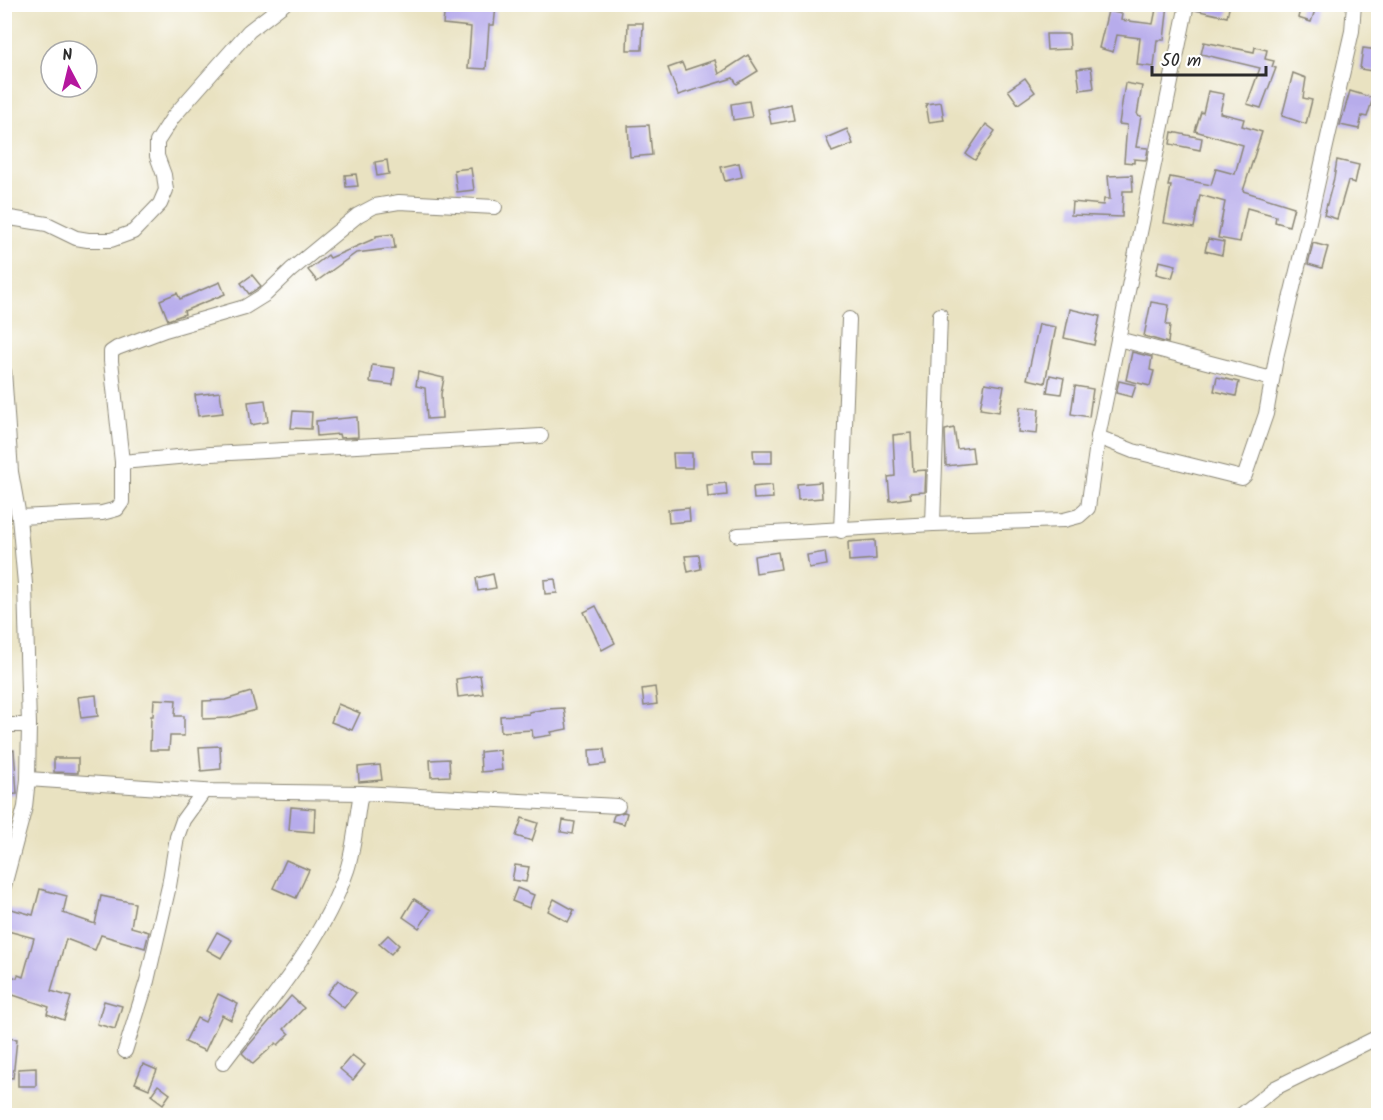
<svg xmlns="http://www.w3.org/2000/svg" width="1383" height="1120" font-family="Kalam,sans-serif">
<rect width="100%" height="100%" fill="#fff"/>
<filter id="ink" filterUnits="userSpaceOnUse"><feTurbulence type="fractalNoise" baseFrequency=".0167" numOctaves="2"/><feDisplacementMap in="SourceGraphic" scale="12" xChannelSelector="R" yChannelSelector="G"/><feConvolveMatrix kernelMatrix="1 2 1 2 8 2 1 2 1" color-interpolation-filters="sRGB"/></filter>
<filter id="wash" filterUnits="userSpaceOnUse"><feTurbulence type="fractalNoise" baseFrequency=".008" numOctaves="4" result="noise"/><feDisplacementMap in="SourceGraphic" scale="24" xChannelSelector="R" yChannelSelector="G"/><feGaussianBlur stdDeviation="1.35" result="paint"/><feColorMatrix in="noise" values="0 0 0 0 0 0 0 0 0 0 0 0 0 0 0 0 0 1.4 0 .05"/><feComposite in="paint" operator="in"/></filter>
<g filter="url(#wash)">
<rect width="100%" height="100%" fill="#e9e2c1"/>
<g id="blocks">
<g fill="#b7aceb">
<polygon points="1157,4 1168,4 1164,40 1157,40 1154,67 1137,65 1140,38 1117,35 1113,52 1099,48 1108,11 1122,14 1121,20 1153,24"/>
<polygon points="1196,4 1230,4 1227,17 1195,10"/>
<polygon points="1301,4 1317,4 1311,22 1298,18"/>
<polygon points="475,5 496,6 494,25 489,25 486,69 468,68 471,27 443,24 445,6 474,9"/>
<polygon points="628,23 643,23 642,50 627,50"/>
<polygon points="1046,34 1069,34 1070,49 1047,50"/>
<polygon points="1204,42 1254,52 1255,47 1267,50 1265,59 1274,61 1272,67 1276,68 1261,108 1247,104 1260,68 1201,54"/>
<polygon points="1363,48 1378,50 1378,72 1360,69"/>
<polygon points="748,55 758,71 737,84 733,78 678,95 668,68 682,63 685,70 715,60 719,74"/>
<polygon points="1091,67 1094,88 1080,90 1077,69"/>
<polygon points="1293,73 1306,78 1303,98 1312,100 1306,124 1282,116"/>
<polygon points="1025,78 1035,92 1018,104 1008,90"/>
<polygon points="1125,83 1142,86 1137,115 1141,116 1136,147 1148,148 1148,149 1146,160 1134,159 1134,163 1124,162 1127,125 1119,124"/>
<polygon points="1208,91 1224,94 1220,113 1244,119 1242,126 1262,132 1243,191 1294,207 1289,226 1275,222 1276,216 1247,208 1240,242 1218,238 1225,202 1200,195 1194,228 1164,223 1171,186 1168,186 1170,177 1211,185 1216,169 1235,174 1243,145 1195,131 1201,112 1203,113"/>
<polygon points="1350,91 1373,98 1367,117 1362,116 1359,129 1340,125"/>
<polygon points="749,101 752,117 733,120 731,104"/>
<polygon points="941,102 944,120 929,122 926,104"/>
<polygon points="791,104 794,120 771,124 768,109"/>
<polygon points="986,124 995,131 975,160 966,154"/>
<polygon points="649,125 652,155 630,157 628,126"/>
<polygon points="847,129 853,144 832,152 826,138"/>
<polygon points="1172,132 1202,138 1200,150 1170,144"/>
<polygon points="387,160 389,174 377,176 375,162"/>
<polygon points="1337,160 1359,165 1355,183 1348,181 1337,219 1324,215 1334,178"/>
<polygon points="739,163 742,177 725,181 721,167"/>
<polygon points="471,168 474,190 457,192 454,170"/>
<polygon points="356,174 358,186 346,187 345,175"/>
<polygon points="1132,175 1133,191 1123,191 1122,217 1071,215 1072,202 1103,205 1104,199 1110,199 1108,176"/>
<polygon points="393,234 395,248 356,253 317,281 308,270 328,255 330,258 376,238 376,236"/>
<polygon points="1208,239 1224,242 1222,255 1205,251"/>
<polygon points="1313,243 1328,247 1322,268 1308,264"/>
<polygon points="1159,261 1176,265 1172,278 1156,274"/>
<polygon points="252,275 261,286 249,294 241,283"/>
<polygon points="220,282 225,294 184,311 185,314 168,320 160,300 177,293 180,299"/>
<polygon points="1151,302 1169,305 1166,325 1170,325 1168,343 1144,336"/>
<polygon points="1070,309 1100,316 1094,345 1064,338"/>
<polygon points="1039,324 1056,327 1045,383 1027,379"/>
<polygon points="1132,352 1152,357 1150,370 1154,371 1150,386 1126,380"/>
<polygon points="372,365 395,368 393,385 370,382"/>
<polygon points="418,372 444,378 441,394 442,418 427,419 425,388 416,386"/>
<polygon points="1050,375 1064,378 1061,394 1047,392"/>
<polygon points="1217,377 1239,382 1236,396 1214,391"/>
<polygon points="1119,381 1136,385 1132,397 1116,393"/>
<polygon points="985,383 1004,386 999,412 980,409"/>
<polygon points="1075,386 1093,389 1089,417 1071,414"/>
<polygon points="220,392 223,413 198,416 195,395"/>
<polygon points="265,400 268,422 251,425 248,402"/>
<polygon points="1020,407 1039,409 1037,434 1018,432"/>
<polygon points="293,411 312,412 311,429 291,428"/>
<polygon points="357,417 358,437 340,438 339,434 317,436 316,421"/>
<polygon points="954,428 957,449 972,447 974,463 946,466 945,430"/>
<polygon points="911,433 913,471 926,470 925,492 910,493 911,498 890,501 888,477 895,476 893,435"/>
<polygon points="753,450 772,450 772,463 754,463"/>
<polygon points="673,453 692,453 692,468 674,468"/>
<polygon points="821,482 822,498 798,500 797,484"/>
<polygon points="726,483 727,495 708,497 707,485"/>
<polygon points="772,485 773,498 754,499 753,487"/>
<polygon points="689,508 690,521 669,523 668,510"/>
<polygon points="875,540 876,559 849,561 848,542"/>
<polygon points="778,552 781,569 756,573 754,556"/>
<polygon points="825,552 827,565 809,568 807,555"/>
<polygon points="699,555 701,569 688,572 685,556"/>
<polygon points="493,574 496,588 478,591 476,578"/>
<polygon points="555,579 557,593 545,594 544,580"/>
<polygon points="596,606 615,643 602,650 584,612"/>
<polygon points="480,675 483,694 458,697 456,679"/>
<polygon points="655,687 657,704 644,706 642,689"/>
<polygon points="251,692 256,710 228,718 203,719 203,701 225,700"/>
<polygon points="96,695 98,716 81,718 78,697"/>
<polygon points="154,699 176,700 175,716 184,716 184,736 170,736 169,750 150,750 151,716 153,716"/>
<polygon points="338,704 360,713 352,730 331,722"/>
<polygon points="564,708 567,729 551,732 552,735 533,738 532,730 501,732 500,716 529,714 529,712 547,709"/>
<polygon points="220,746 221,769 201,771 199,747"/>
<polygon points="604,749 606,764 590,766 589,750"/>
<polygon points="14,750 17,794 4,795 4,751"/>
<polygon points="500,750 502,770 481,772 480,752"/>
<polygon points="54,758 78,758 78,773 54,772"/>
<polygon points="449,759 450,776 431,777 430,760"/>
<polygon points="380,765 382,780 359,782 358,767"/>
<polygon points="291,807 315,809 314,832 289,830"/>
<polygon points="624,812 627,813 624,824 612,821 614,815"/>
<polygon points="522,818 538,823 532,841 516,836"/>
<polygon points="563,820 575,822 573,834 561,832"/>
<polygon points="286,860 309,870 296,898 273,888"/>
<polygon points="515,865 529,867 526,882 512,880"/>
<polygon points="517,888 534,895 529,908 512,901"/>
<polygon points="40,889 67,896 63,913 95,924 101,896 135,903 131,927 149,932 145,948 101,935 95,950 66,939 51,991 71,997 64,1020 47,1014 49,1007 4,992 4,974 17,978 18,975 23,977 34,938 4,930 4,907 33,915"/>
<polygon points="414,899 431,910 419,928 403,917"/>
<polygon points="554,899 574,910 568,922 548,911"/>
<polygon points="217,932 232,940 221,958 207,950"/>
<polygon points="388,935 399,945 391,954 379,944"/>
<polygon points="338,980 356,993 344,1008 327,994"/>
<polygon points="218,994 238,1004 231,1020 222,1015 205,1051 185,1042 197,1018 205,1022"/>
<polygon points="291,996 304,1008 284,1029 289,1034 278,1045 276,1043 253,1064 242,1053"/>
<polygon points="104,1001 122,1006 115,1029 97,1024"/>
<polygon points="4,1038 17,1039 13,1078 4,1077"/>
<polygon points="352,1055 365,1065 353,1080 340,1069"/>
<polygon points="143,1064 157,1070 149,1089 135,1083"/>
<polygon points="36,1068 36,1086 18,1086 18,1069"/>
<polygon points="158,1085 170,1094 163,1104 151,1095"/>
</g>
</g>
</g>
<g filter="url(#ink)">
<use href="#blocks" fill-opacity="0" stroke="#8a8676" stroke-width="1.5"/>
<g fill="none" stroke-linecap="round" stroke-linejoin="round">
<g stroke="#8a8676" stroke-width="16">
<g id="street">
<polyline points="4,217 47,224 76,238 88,240 111,240 133,232 160,204 166,190 164,175 157,156 157,142 173,117 249,31 284,4"/>
<polyline points="1118,339 1272,379"/>
<polyline points="4,371 11,472 19,517 25,584 29,725 28,779 25,807 4,886"/>
<polyline points="1098,437 1133,451 1242,478 1245,475 1266,414 1277,353 1307,230 1352,31 1354,4"/>
<polyline points="122,462 211,454 541,436"/>
<polyline points="19,517 102,513 117,509 122,502 122,462 111,361 111,352 117,348 165,330 245,307 266,294 291,270 358,215 375,206 399,202 495,207"/>
<polyline points="933,524 940,315"/>
<polyline points="841,531 849,319"/>
<polyline points="738,535 933,524 1064,520 1079,516 1088,508 1098,437 1187,4"/>
<polyline points="4,725 29,725"/>
<polyline points="28,779 204,791 361,793 618,806"/>
<polyline points="125,1051 147,981 169,886 177,837 183,820 204,791"/>
<path d="M223 1063C268 1003 322 943 347 870 355 846 356 818 361 793"/>
<polyline points="1240,1116 1275,1088 1378,1037"/>
</g>
</g>
<use href="#street" stroke="#fff" stroke-width="14"/>
</g>
</g>
<rect width="1383" height="1120" fill="none" stroke="#fff" stroke-width="24"/>
<g transform="translate(69 69) rotate(353)"><circle r="28" fill="#ffffff" stroke="#aaaaaa" stroke-width="1.5"/>
<path d="M0-4.5L10 22L0 15L-10 22Z" fill="#b5179e"/>
<text y="-9" font-size="16" font-weight="bold" text-anchor="middle" fill="#2b2b2b">N</text>
</g>
<path d="M1152 66v9h114v-9" fill="none" stroke="#2b2b2b" stroke-width="3"/>
<text x="1161" y="66" font-size="18" fill="#2b2b2b" stroke="#ffffff" stroke-width="4.5" paint-order="stroke">50 m</text>
</svg>
